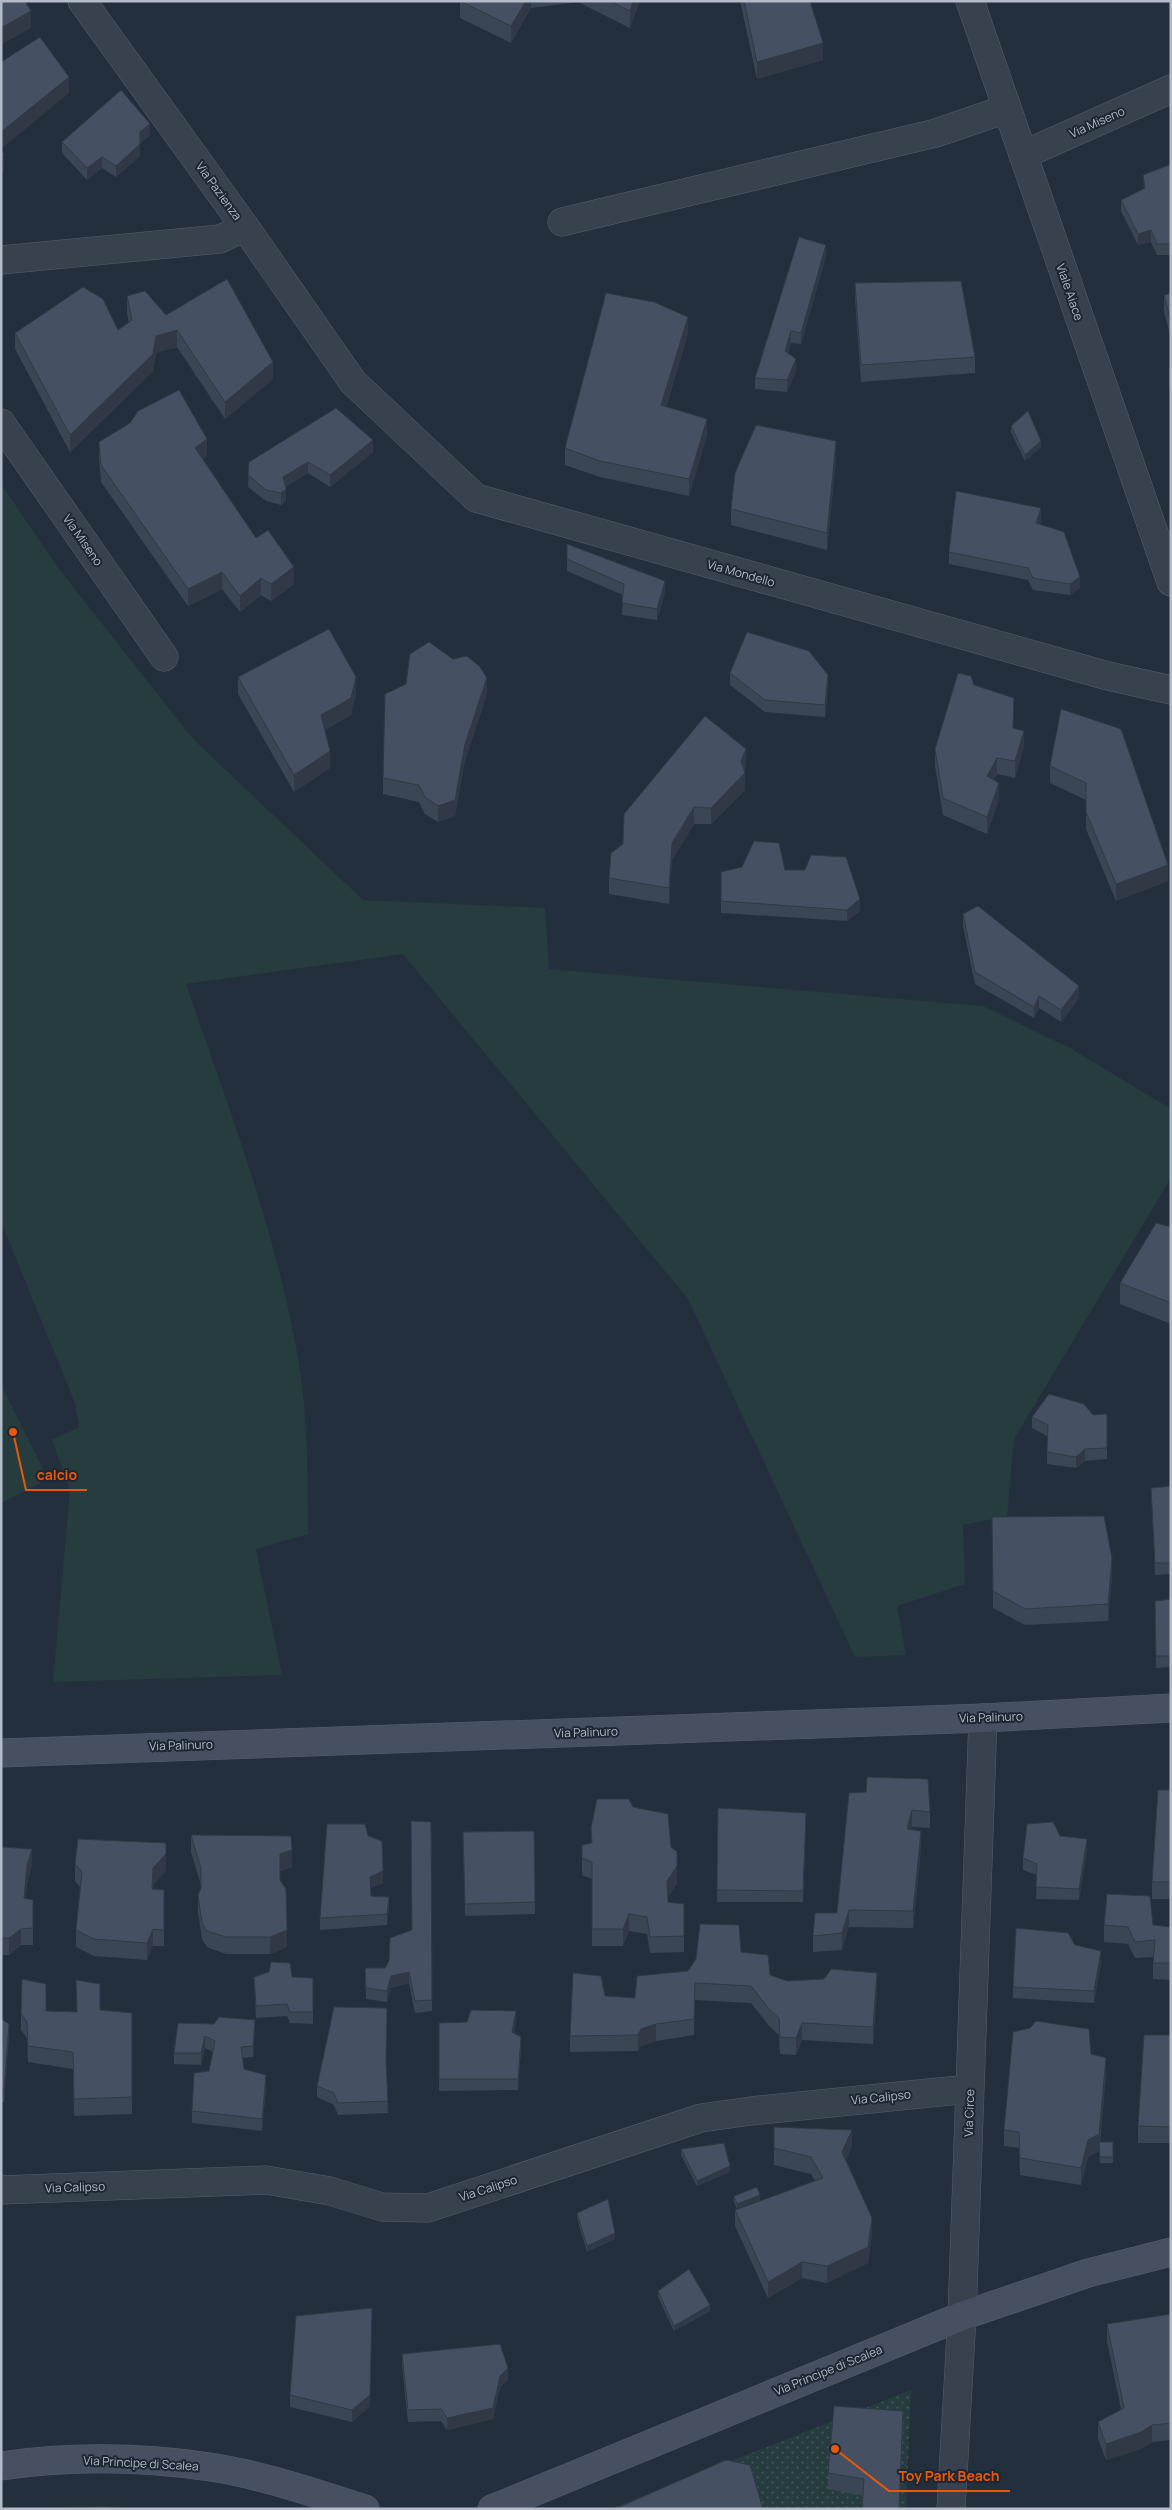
<svg xmlns="http://www.w3.org/2000/svg" width="1172" height="2510" font-family="Manrope,sans-serif">
<defs>
<pattern id="park-dots" width="8" height="8" patternUnits="userSpaceOnUse" patternTransform="scale(1.25)"><rect width="8" height="8" fill="#263c3f"/><path d="M2 2h.1M6 6h.1" fill="none" stroke="#435659" stroke-width="1.8" stroke-linecap="round"/></pattern>
</defs>
<rect width="100%" height="100%" fill="#242f3e"/>
<g fill="#263c3f">
<path d="M1 484 59 569 193 739 363 900 545 908 549 969 983 1006 1072 1049 1171 1109V1178L1014 1439 1007 1516 963 1525 965 1584 897 1606 906 1655 855 1657 688 1299 403 954 186 984C229 1109 277 1233 299 1364 308 1420 308 1477 308 1534L256 1549 282 1675 53 1682 70 1490 52 1440 79 1427 75 1403 1 1222Z"/>
<polygon points="1,1385 48,1479 1,1503"/>
</g>
<polygon fill="url(#park-dots)" points="911,2390 906,2509 610,2509"/>
<g fill="none" stroke-linecap="round" stroke-linejoin="round">
<g stroke="#565f6c" stroke-width="29">
<g id="street">
<polyline points="82,1 245,227 353,382 476,498 1108,676 1171,690"/>
<polyline points="970,1 1171,582"/>
<polyline points="1023,155 1171,89"/>
<polyline points="562,222 936,133 1006,109"/>
<polyline points="1,260 220,239 245,227"/>
<polyline points="1,423 164,657"/>
<polyline points="1,2190 266,2180 330,2191 382,2207 428,2208 701,2118 751,2111 969,2089"/>
<polyline points="951,2509 962,2316 983,1718"/>
</g>
</g>
<g stroke="#565f6c" stroke-width="29">
<g id="secondary">
<polyline points="1,1753 983,1718 1171,1708"/>
<path d="M1 2466C69 2456 142 2457 210 2467 263 2475 314 2493 365 2509"/>
<polyline points="492,2509 962,2316 1088,2273 1171,2252"/>
</g>
</g>
<use href="#street" stroke="#38414e" stroke-width="28"/>
<use href="#secondary" stroke="#465061" stroke-width="28"/>
</g>
<g fill="#3b4654">
<polygon points="640,1 630,28 578,2 531,8 511,43 460,18 460,1"/>
<polygon points="740,1 810,1 823,60 757,79"/>
<polygon points="150,135 140,144 140,156 116,177 102,168 87,180 62,153 62,142"/>
<polygon points="1171,168 1171,255 1157,255 1151,242 1138,245 1121,211 1121,200 1144,189 1143,175"/>
<polygon points="826,256 801,344 791,343 788,353 796,371 787,392 755,389 755,378"/>
<polygon points="855,283 975,357 975,373 861,382 855,300"/>
<polygon points="1171,293 1171,338 1164,312 1164,295"/>
<polygon points="127,296 166,315 273,379 225,419 177,347 156,353 153,371 70,452 15,349 15,333 118,330 129,323 127,313"/>
<polygon points="688,334 666,407 707,435 689,496 600,477 565,465 565,448"/>
<polygon points="1171,368 1171,390 1169,386 1169,369"/>
<polygon points="1011,426 1041,447 1025,461 1011,432"/>
<polygon points="99,442 207,456 203,459 256,538 294,584 271,601 261,595 240,612 222,589 188,606 101,482 99,459"/>
<polygon points="373,452 330,487 308,473 285,487 286,501 281,505 266,501 248,487 249,462"/>
<polygon points="836,458 827,550 731,525 731,509"/>
<polygon points="1041,520 1040,524 1080,588 1070,595 1033,590 1028,580 949,564 949,552"/>
<polygon points="567,544 665,592 657,620 622,615 623,595 567,571"/>
<polygon points="730,673 828,686 825,717 765,712 730,685"/>
<polygon points="238,677 356,694 351,715 325,730 330,768 294,792 238,694"/>
<polygon points="974,685 1013,728 1024,747 1015,778 997,774 994,780 999,799 987,834 943,815 935,766 935,749"/>
<polygon points="487,694 465,760 455,816 438,822 425,814 419,802 383,794 383,778"/>
<polygon points="1061,709 1168,881 1116,901 1086,829 1086,800 1050,783 1050,766"/>
<polygon points="746,765 744,770 745,790 711,824 694,824 672,860 669,904 609,894 609,878 623,844"/>
<polygon points="785,870 860,911 847,921 721,913 721,872"/>
<polygon points="963,914 1079,998 1061,1022 1039,1008 1034,1018 975,984 963,926"/>
<polygon points="1171,1227 1171,1324 1120,1304 1120,1283"/>
<polygon points="1107,1414 1107,1459 1085,1461 1076,1468 1047,1464 1047,1436 1032,1428 1032,1417 1093,1415"/>
<polygon points="1171,1486 1171,1574 1155,1575 1151,1488"/>
<polygon points="992,1517 1112,1575 1108,1621 1025,1625 993,1608"/>
<polygon points="1171,1599 1171,1667 1156,1668 1155,1613"/>
<polygon points="1171,1790 1171,1899 1152,1899 1152,1882"/>
<polygon points="849,1793 930,1812 930,1828 912,1827 911,1829 921,1848 913,1928 849,1927 842,1950 813,1952 813,1936 837,1913"/>
<polygon points="633,1807 671,1847 677,1869 677,1883 668,1897 668,1902 684,1904 684,1952 650,1953 647,1934 629,1931 623,1946 592,1946 592,1879 582,1875 582,1845 591,1843"/>
<polygon points="718,1808 806,1825 803,1902 717,1902"/>
<polygon points="431,1822 432,2011 415,2013 409,1983 391,1988 387,2002 366,1999 365,1968 385,1968 412,1930"/>
<polygon points="534,1831 535,1914 465,1916 463,1832"/>
<polygon points="191,1835 292,1867 280,1871 280,1880 287,1947 270,1954 226,1954 207,1947 202,1939 198,1912 198,1895 201,1888 201,1885 191,1852"/>
<polygon points="368,1836 383,1883 371,1888 371,1896 389,1908 387,1925 320,1930 320,1918"/>
<polygon points="1060,1836 1087,1851 1079,1900 1036,1899 1037,1875 1023,1870 1023,1858"/>
<polygon points="1,1847 32,1865 27,1883 25,1898 33,1900 33,1945 21,1945 9,1955 1,1955"/>
<polygon points="166,1859 166,1871 153,1885 153,1889 164,1890 164,1946 153,1946 147,1960 94,1956 76,1947 76,1930 80,1887 75,1881 75,1864"/>
<polygon points="1104,1925 1153,1925 1171,1927 1171,1980 1153,1979 1153,1957 1135,1958 1128,1944 1104,1942"/>
<polygon points="1075,1945 1101,1963 1094,2003 1013,1998 1013,1987"/>
<polygon points="741,1952 770,1975 787,1981 877,1990 873,2044 802,2040 796,2055 780,2054 779,2035 769,2026 751,2003 695,2000 694,2035 656,2041 641,2046 638,2051 570,2052 570,2036 605,1996 635,1998 688,1971"/>
<polygon points="254,1977 313,1978 313,2024 290,2023 287,2016 256,2018"/>
<polygon points="76,1980 100,2010 132,2013 132,2114 74,2116 73,2069 28,2062 27,2038 21,2030 21,2014 46,2011 77,2012"/>
<polygon points="1,2020 9,2035 4,2102 1,2102"/>
<polygon points="178,2023 255,2032 253,2057 243,2058 244,2069 266,2087 262,2131 192,2123 192,2111 209,2071 213,2052 205,2048 201,2065 174,2064 174,2053"/>
<polygon points="439,2023 516,2023 514,2033 521,2048 518,2090 439,2091"/>
<polygon points="1171,2035 1171,2143 1138,2143 1138,2126"/>
<polygon points="1091,2054 1106,2075 1100,2142 1113,2142 1113,2163 1100,2163 1099,2148 1099,2151 1088,2157 1081,2185 1020,2175 1019,2148 1004,2146 1004,2130"/>
<polygon points="386,2066 388,2113 338,2115 334,2105 317,2097 317,2086"/>
<polygon points="774,2127 852,2146 846,2160 872,2234 868,2263 827,2283 802,2278 768,2298 735,2226 735,2210 737,2209 734,2202 734,2196 760,2201 815,2181 811,2174 774,2165"/>
<polygon points="681,2149 730,2172 697,2186 681,2155"/>
<polygon points="577,2213 615,2239 587,2252 577,2218"/>
<polygon points="658,2291 710,2311 674,2331 658,2297"/>
<polygon points="1171,2314 1171,2440 1152,2442 1141,2449 1106,2460 1098,2439 1098,2422 1121,2409 1107,2341 1107,2324"/>
<polygon points="402,2354 508,2380 500,2387 493,2419 447,2430 441,2421 408,2422 402,2366"/>
<polygon points="290,2395 370,2406 352,2422 290,2407"/>
<polygon points="903,2428 900,2509 862,2509 863,2496 828,2489 828,2473"/>
</g>
<g fill="#303945">
<polygon points="526,1 531,1 531,8 511,43 511,26"/>
<polygon points="633,1 640,1 630,28 630,11"/>
<polygon points="31,11 31,28 1,45 1,28"/>
<polygon points="823,43 823,60 757,79 757,62"/>
<polygon points="69,77 69,93 1,149 1,132"/>
<polygon points="150,124 150,135 140,144 140,156 116,177 116,166 140,132"/>
<polygon points="4,155 4,172 1,174 1,157"/>
<polygon points="102,157 102,168 87,180 87,168"/>
<polygon points="1151,230 1151,242 1138,245 1138,234"/>
<polygon points="826,245 826,256 801,344 801,333"/>
<polygon points="688,317 688,334 661,422 661,405"/>
<polygon points="177,330 177,347 156,353 153,371 70,452 70,435 156,336"/>
<polygon points="791,331 791,343 785,363 785,351"/>
<polygon points="796,359 796,371 787,392 787,380"/>
<polygon points="273,362 273,379 225,419 225,402"/>
<polygon points="707,419 707,435 689,496 689,479"/>
<polygon points="207,439 207,456 195,465 195,448"/>
<polygon points="373,440 373,452 330,487 330,475"/>
<polygon points="836,441 836,458 827,550 827,533"/>
<polygon points="1041,441 1041,447 1025,461 1025,455"/>
<polygon points="308,462 308,473 283,489 283,477"/>
<polygon points="286,489 286,501 281,505 281,493"/>
<polygon points="1041,508 1041,520 1036,535 1036,523"/>
<polygon points="294,567 294,584 271,601 271,584"/>
<polygon points="222,572 222,589 188,606 188,589"/>
<polygon points="1080,577 1080,588 1070,595 1070,584"/>
<polygon points="261,578 261,595 240,612 240,596"/>
<polygon points="665,581 665,592 657,620 657,609"/>
<polygon points="828,675 828,686 825,717 825,705"/>
<polygon points="356,677 356,694 351,715 321,732 321,715"/>
<polygon points="487,678 487,694 465,760 455,816 438,822 438,806 465,744"/>
<polygon points="1024,731 1024,747 1015,778 1015,761"/>
<polygon points="746,749 746,765 741,777 745,773 745,790 711,824 711,808 741,761"/>
<polygon points="330,751 330,768 294,792 294,775"/>
<polygon points="997,758 997,774 987,793 987,776"/>
<polygon points="999,783 999,799 987,834 987,817"/>
<polygon points="694,807 694,824 672,860 669,904 669,888 672,843"/>
<polygon points="1168,865 1168,881 1116,901 1116,884"/>
<polygon points="860,899 860,911 847,921 847,910"/>
<polygon points="1079,986 1079,998 1061,1022 1061,1010"/>
<polygon points="1039,996 1039,1008 1034,1018 1034,1007"/>
<polygon points="1085,1449 1085,1461 1076,1468 1076,1457"/>
<polygon points="1112,1558 1112,1575 1108,1621 1108,1604"/>
<polygon points="912,1810 912,1827 907,1845 907,1829"/>
<polygon points="921,1831 921,1848 913,1928 913,1911"/>
<polygon points="1087,1839 1087,1851 1079,1900 1079,1889"/>
<polygon points="166,1843 166,1871 153,1885 152,1906 152,1889 153,1868"/>
<polygon points="32,1849 32,1865 27,1883 24,1915 24,1898 27,1866"/>
<polygon points="292,1850 292,1867 280,1871 280,1854"/>
<polygon points="677,1852 677,1883 667,1898 667,1881"/>
<polygon points="383,1871 383,1883 370,1889 370,1877"/>
<polygon points="389,1897 389,1908 387,1925 387,1914"/>
<polygon points="849,1910 849,1927 842,1950 842,1933"/>
<polygon points="629,1914 629,1931 623,1946 623,1929"/>
<polygon points="21,1929 21,1945 9,1955 9,1938"/>
<polygon points="153,1929 153,1946 147,1960 147,1943"/>
<polygon points="287,1930 287,1947 270,1954 270,1937"/>
<polygon points="1101,1951 1101,1963 1094,2003 1094,1991"/>
<polygon points="409,1972 409,1983 391,1988 387,2002 387,1991 391,1976"/>
<polygon points="877,1973 877,1990 873,2044 873,2027"/>
<polygon points="516,2011 516,2023 512,2044 512,2032"/>
<polygon points="255,2020 255,2032 253,2057 253,2046"/>
<polygon points="802,2023 802,2040 796,2055 796,2038"/>
<polygon points="9,2024 9,2035 4,2102 4,2090"/>
<polygon points="656,2024 656,2041 641,2046 638,2051 638,2035 641,2029"/>
<polygon points="205,2036 205,2048 201,2065 201,2053"/>
<polygon points="521,2037 521,2048 518,2090 518,2079"/>
<polygon points="1106,2058 1106,2075 1099,2146 1099,2142 1099,2151 1088,2157 1081,2185 1081,2168"/>
<polygon points="266,2075 266,2087 262,2131 262,2119"/>
<polygon points="852,2130 852,2146 842,2168 842,2152"/>
<polygon points="730,2166 730,2172 697,2186 697,2181"/>
<polygon points="760,2195 760,2201 737,2210 737,2204"/>
<polygon points="872,2218 872,2234 868,2263 827,2283 827,2266"/>
<polygon points="615,2233 615,2239 587,2252 587,2246"/>
<polygon points="802,2262 802,2278 768,2298 768,2282"/>
<polygon points="710,2305 710,2311 674,2331 674,2326"/>
<polygon points="372,2308 370,2406 352,2422 352,2410"/>
<polygon points="508,2368 508,2380 500,2387 493,2419 447,2430 447,2418 500,2376"/>
<polygon points="903,2411 900,2509 899,2509"/>
<polygon points="1152,2425 1152,2442 1141,2449 1106,2460 1106,2444"/>
</g>
<g fill="#455162" stroke="#303945">
<polygon points="1,1 25,1 31,11 1,28"/>
<polygon points="460,1 526,1 511,26"/>
<polygon points="610,1 633,1 630,11"/>
<polygon points="744,1 810,1 823,43 757,62"/>
<polygon points="40,37 69,77 1,132 1,62"/>
<polygon points="121,90 150,124 140,132 140,144 116,166 102,157 87,168 62,142"/>
<polygon points="1,150 4,155 1,157"/>
<polygon points="1169,165 1171,168 1171,244 1157,244 1151,230 1138,234 1121,200 1145,188 1143,175"/>
<polygon points="799,237 826,245 801,333 791,331 785,351 796,359 787,380 755,378"/>
<polygon points="227,279 273,362 225,402 177,330 156,336 153,354 70,435 15,333 83,287 103,299 118,330 132,320 127,296 145,291 166,315"/>
<polygon points="961,281 975,357 861,365 855,283"/>
<polygon points="606,293 654,302 688,317 661,405 707,419 689,479 600,461 565,448"/>
<polygon points="1171,293 1171,322 1164,295"/>
<polygon points="179,390 207,439 195,448 256,538 268,530 294,567 271,584 261,578 240,596 222,572 188,589 101,465 99,442 130,423 138,411"/>
<polygon points="336,408 373,440 330,475 308,462 283,477 286,489 281,493 266,490 248,475 249,462"/>
<polygon points="1028,411 1041,441 1025,455 1011,426"/>
<polygon points="756,425 836,441 827,533 731,509 735,473"/>
<polygon points="956,491 1041,508 1036,523 1064,532 1080,577 1070,584 1033,578 1028,568 949,552"/>
<polygon points="567,544 665,581 657,609 622,603 624,584 567,559"/>
<polygon points="329,629 356,677 351,698 321,715 330,751 294,775 238,677"/>
<polygon points="747,632 809,651 828,675 825,705 765,700 730,673"/>
<polygon points="429,642 453,659 467,656 480,667 487,678 465,744 455,800 438,806 425,797 419,785 383,778 385,694 406,684 410,654"/>
<polygon points="958,673 971,676 974,685 1014,698 1013,728 1024,731 1015,761 997,758 987,776 999,783 987,817 943,798 935,749"/>
<polygon points="1061,709 1121,729 1168,865 1116,884 1086,812 1086,783 1050,766"/>
<polygon points="705,716 746,749 741,761 745,773 711,808 694,807 672,843 669,888 609,878 611,853 623,844 624,814"/>
<polygon points="754,841 779,843 785,870 805,870 811,855 846,857 860,899 847,910 721,901 721,872 742,867"/>
<polygon points="978,906 1079,986 1061,1010 1039,996 1034,1007 975,972 963,914"/>
<polygon points="1156,1223 1171,1227 1171,1303 1120,1283"/>
<polygon points="1049,1394 1084,1404 1093,1415 1107,1414 1107,1448 1085,1449 1076,1457 1047,1452 1048,1425 1032,1417"/>
<polygon points="1171,1486 1171,1563 1155,1563 1151,1488"/>
<polygon points="1104,1516 1112,1558 1108,1604 1025,1609 993,1591 992,1517"/>
<polygon points="1171,1599 1171,1656 1156,1656 1155,1601"/>
<polygon points="867,1777 928,1779 930,1812 912,1810 907,1829 921,1831 913,1911 849,1910 842,1933 813,1936 815,1913 837,1913 849,1793 866,1792"/>
<polygon points="1158,1790 1171,1790 1171,1882 1152,1882"/>
<polygon points="597,1799 629,1799 633,1807 668,1814 671,1847 677,1852 677,1866 667,1881 668,1902 684,1904 684,1936 650,1937 647,1917 629,1914 623,1929 592,1929 592,1862 582,1858 582,1845 592,1843 591,1828"/>
<polygon points="718,1808 806,1813 803,1891 717,1890"/>
<polygon points="411,1821 431,1822 432,2000 415,2001 409,1972 391,1976 387,1991 366,1988 365,1968 385,1968 389,1961 390,1938 412,1930"/>
<polygon points="1053,1822 1060,1836 1087,1839 1079,1889 1036,1887 1037,1864 1023,1858 1027,1824"/>
<polygon points="327,1824 365,1824 368,1836 382,1841 383,1871 370,1877 371,1896 389,1897 387,1914 320,1918"/>
<polygon points="534,1831 535,1902 465,1904 463,1832"/>
<polygon points="191,1835 291,1836 292,1850 280,1854 280,1880 286,1889 287,1930 270,1937 226,1937 207,1931 202,1923 198,1895 201,1888 201,1868"/>
<polygon points="78,1839 166,1843 166,1854 153,1868 152,1889 164,1890 164,1930 153,1929 147,1943 94,1939 76,1930 82,1872 75,1864"/>
<polygon points="1,1847 32,1849 27,1866 24,1898 33,1900 33,1928 21,1929 9,1938 1,1938"/>
<polygon points="1107,1894 1150,1896 1153,1925 1171,1927 1171,1963 1153,1963 1155,1940 1135,1942 1128,1927 1104,1925"/>
<polygon points="700,1924 739,1925 741,1952 768,1955 770,1975 787,1981 824,1979 831,1969 877,1973 873,2027 802,2023 796,2038 780,2037 779,2018 769,2009 751,1986 695,1983 694,2019 656,2024 641,2029 638,2035 570,2036 573,1973 601,1976 605,1996 635,1998 637,1976 688,1971 696,1959"/>
<polygon points="1016,1928 1068,1933 1075,1945 1101,1951 1094,1991 1013,1987"/>
<polygon points="271,1962 290,1963 292,1977 313,1978 313,2012 290,2012 287,2004 256,2006 254,1977 269,1972"/>
<polygon points="22,1979 46,1984 46,2011 77,2012 76,1980 100,1984 100,2010 132,2013 132,2097 74,2099 73,2052 28,2046 27,2022 21,2014"/>
<polygon points="334,2007 387,2008 386,2062 388,2101 338,2103 334,2093 317,2086"/>
<polygon points="471,2010 516,2011 512,2032 521,2037 518,2079 439,2079 439,2023 467,2022"/>
<polygon points="219,2017 255,2020 253,2046 241,2047 244,2069 266,2075 262,2119 192,2111 194,2073 209,2071 215,2041 205,2036 201,2053 174,2053 178,2023 214,2024"/>
<polygon points="1,2020 3,2020 9,2024 4,2090 1,2090"/>
<polygon points="1036,2021 1089,2029 1091,2054 1106,2058 1099,2134 1088,2140 1081,2168 1020,2158 1019,2132 1004,2130 1013,2032 1030,2028"/>
<polygon points="1144,2035 1171,2035 1171,2127 1138,2126"/>
<polygon points="774,2127 852,2130 842,2152 872,2218 868,2247 827,2266 802,2262 768,2282 735,2210 823,2178 811,2157 774,2148"/>
<polygon points="1099,2142 1113,2142 1113,2157 1100,2157"/>
<polygon points="724,2143 730,2166 697,2181 681,2149"/>
<polygon points="757,2187 760,2195 737,2204 734,2196"/>
<polygon points="608,2199 615,2233 587,2246 577,2213"/>
<polygon points="689,2269 710,2305 674,2326 658,2291"/>
<polygon points="372,2308 370,2395 352,2410 290,2395 296,2316"/>
<polygon points="1171,2314 1171,2423 1152,2425 1141,2432 1106,2444 1098,2422 1124,2408 1107,2324"/>
<polygon points="500,2344 508,2368 500,2376 493,2408 447,2418 441,2409 408,2410 402,2354"/>
<polygon points="834,2406 903,2411 899,2509 862,2509 864,2479 828,2473"/>
<polygon points="726,2460 750,2465 763,2509 615,2509"/>
<polygon points="103,2507 131,2509 35,2509"/>
</g>
<g text-anchor="middle" dominant-baseline="central" stroke-width="4" stroke-linejoin="round" paint-order="stroke">
<g font-size="12" fill="#b4bcc9" stroke="#1d2633">
<text transform="translate(1097 122) rotate(-24)">Via Miseno</text>
<text transform="translate(219 191) rotate(54)">Via Pazienza</text>
<text transform="translate(1070 292) rotate(71)">Viale Aiace</text>
<text transform="translate(83 540) rotate(55)">Via Miseno</text>
<text transform="translate(741 573) rotate(16)">Via Mondello</text>
<text transform="translate(991 1717) rotate(-2)">Via Palinuro</text>
<text transform="translate(586 1732) rotate(-2)">Via Palinuro</text>
<text transform="translate(181 1745) rotate(-2)">Via Palinuro</text>
<text transform="translate(881 2097) rotate(-6)">Via Calipso</text>
<text transform="translate(969 2113) rotate(-88)">Via Circe</text>
<text transform="translate(75 2187) rotate(-2)">Via Calipso</text>
<text transform="translate(488 2188) rotate(-18)">Via Calipso</text>
<text transform="translate(828 2370) rotate(-22)">Via Principe di Scalea</text>
<text transform="translate(141 2463) rotate(3)">Via Principe di Scalea</text>
</g>
</g>
<path fill="none" stroke="#e8590c" stroke-width="2" d="M13 1432L26 1490H87M835 2449L889 2491H1010"/>
<g fill="#e8590c" stroke="#1d2633" stroke-width="2">
<circle cx="13" cy="1432" r="5"/>
<circle cx="835" cy="2449" r="5"/>
</g>
<g font-size="14" text-anchor="middle" font-weight="bold" fill="#e8590c" stroke="#1d2633" stroke-width="4" stroke-linejoin="round" paint-order="stroke">
<text x="57" y="1480">calcio</text>
<text x="949" y="2481">Toy Park Beach</text>
</g>
<rect width="1172" height="2510" fill="none" stroke="#b4bcc9" stroke-width="5"/>
</svg>
